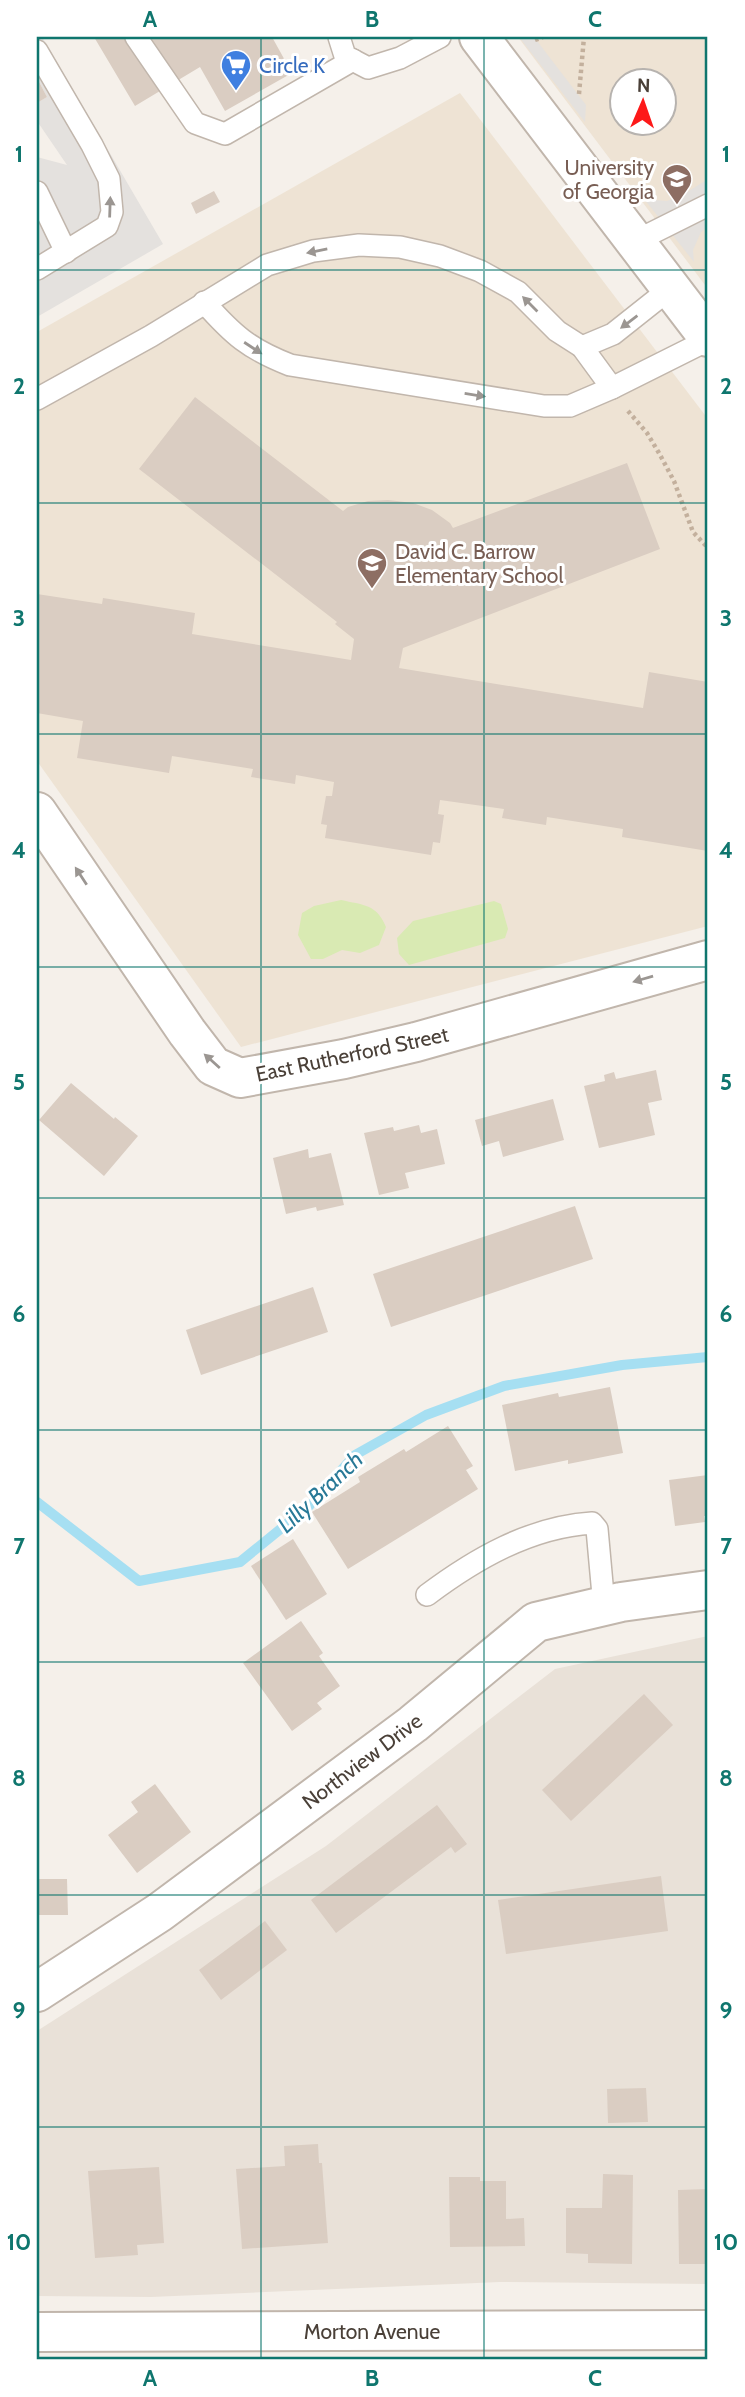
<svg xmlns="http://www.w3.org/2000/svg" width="745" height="2397" font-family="Cabin,sans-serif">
<rect width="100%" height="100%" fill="#f5f0ea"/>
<polygon fill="#e9e1d8" points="708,1636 708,2284 500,2282 151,2297 37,2296 37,2031 326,1846 555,1669"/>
<g fill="#eee3d4" fill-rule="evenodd">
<path d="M518 37H708V289ZM622 80H664V122H622Z"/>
<polygon points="460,93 708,419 708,926 241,1047 37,761 37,332"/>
</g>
<g fill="#d9eab3">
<path d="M341 900C363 905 377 904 386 927L379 945 360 953 342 950 323 959H311L298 935 302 913 314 906Z"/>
<polygon points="494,901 501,904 508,929 505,938 409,965 399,954 397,938 413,921"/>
</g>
<g fill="#e4e1de">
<polygon points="37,37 42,37 163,244 37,317 37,157 67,165 37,121 37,103 47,97 37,78"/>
<polygon points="519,37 534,37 586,105 585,122"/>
<polygon points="708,179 708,226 701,232 693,250 694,262 641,195 654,200 667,201 681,196"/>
</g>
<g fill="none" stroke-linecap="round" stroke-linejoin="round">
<polyline stroke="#a6dff2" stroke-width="10" points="37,1502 139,1581 240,1562 310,1505 355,1455 426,1415 504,1386 622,1365 708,1357"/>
</g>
<g fill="#dacdc2">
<polygon points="94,37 272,37 292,73 225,111 200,67 135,106"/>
<polygon points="37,78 47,97 37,103"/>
<polygon points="214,191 220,202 196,214 191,203"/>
<polygon points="195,397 343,511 348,507 368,501 388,500 413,503 432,510 450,523 453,528 627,463 660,549 403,648 399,668 643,708 649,672 708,682 708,851 622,837 623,829 547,817 546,825 502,818 504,809 440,800 438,814 444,815 440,843 433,842 431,855 325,838 327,825 321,824 326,796 332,796 334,782 296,775 295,784 251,777 253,769 172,756 169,773 77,758 83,721 37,713 37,594 102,604 103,598 195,613 192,634 351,660 354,639 335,624 337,622 139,469"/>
<polygon points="656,1070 662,1100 648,1103 655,1135 599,1148 584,1086 605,1081 604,1075 614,1072 616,1079"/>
<polygon points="71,1083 114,1119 115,1117 138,1136 104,1176 39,1120"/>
<polygon points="553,1099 564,1140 503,1157 499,1141 482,1146 475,1120"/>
<polygon points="419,1125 421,1133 437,1129 445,1164 405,1173 409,1188 379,1195 364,1133 393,1127 394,1131"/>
<polygon points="308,1149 309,1158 331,1153 344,1205 317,1211 316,1207 286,1214 273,1158"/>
<polygon points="575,1206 593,1259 391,1327 373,1274"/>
<polygon points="313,1287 328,1332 201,1375 186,1330"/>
<polygon points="610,1387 623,1453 568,1464 568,1460 515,1471 502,1405 558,1393 559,1397"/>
<polygon points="448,1426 473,1466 466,1470 478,1489 348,1569 312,1512 360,1482 358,1477 404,1449 406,1452"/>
<polygon points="708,1475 708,1516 704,1516 705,1522 675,1526 669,1480"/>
<polygon points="293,1539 327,1594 286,1620 251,1566"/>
<polygon points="301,1621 323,1653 319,1656 340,1686 317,1703 322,1709 292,1731 243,1663"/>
<polygon points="644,1694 673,1725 571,1821 542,1790"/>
<polygon points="155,1784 191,1832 137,1873 108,1835 138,1812 131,1802"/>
<polygon points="437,1805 467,1844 455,1853 451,1847 336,1933 311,1900"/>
<polygon points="661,1876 668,1931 506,1954 498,1900"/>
<polygon points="37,1879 67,1879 68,1915 37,1915"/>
<polygon points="265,1921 287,1950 221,2000 199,1970"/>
<polygon points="646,2088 648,2122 608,2123 607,2089"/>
<polygon points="318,2144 319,2163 322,2163 328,2243 242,2249 236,2169 285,2166 284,2146"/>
<polygon points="159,2167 164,2243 137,2245 138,2255 95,2258 88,2171"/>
<polygon points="603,2174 633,2175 632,2264 588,2263 588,2254 566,2253 566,2208 602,2208"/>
<polygon points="449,2177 480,2177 480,2181 506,2181 506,2219 524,2218 525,2246 450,2247"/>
<polygon points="708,2189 708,2257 705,2257 706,2264 679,2264 678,2190"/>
</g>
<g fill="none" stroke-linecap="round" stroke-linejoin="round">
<g stroke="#c1b6ac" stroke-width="24">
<g id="service">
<polyline points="136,37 195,123 225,134 353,60"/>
<polyline points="339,37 345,56 368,68 400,58 440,37"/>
<polyline points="37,51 92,145 109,179 112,212 107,226 37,269"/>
<polyline points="37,192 66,252"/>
<polyline points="636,241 708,205"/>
<path d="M204 302C233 335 249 349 290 365L544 406H570L612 388 708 340"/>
<polyline points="582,347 613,334 671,288"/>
<polyline points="37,399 151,336 267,265 313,251 359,245 400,247 440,256 480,271 518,292 557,331 582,347 612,388"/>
<path d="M427 1595C475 1559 530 1527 592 1523L597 1529 604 1606"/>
</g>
</g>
<g stroke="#c1b6ac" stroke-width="42">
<g id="minor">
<polyline points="479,37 708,337"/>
<polyline points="37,812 187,1032 213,1066 240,1078 344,1059 416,1042 708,960"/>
<polyline points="37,1992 160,1912 413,1724 536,1622 621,1602 708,1590"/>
<polyline points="37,2332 708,2330"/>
</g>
</g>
<g stroke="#c3b09d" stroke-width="4.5" stroke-dasharray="3.5 3.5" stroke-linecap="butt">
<polyline points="535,40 543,37"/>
<polyline points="579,94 584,37"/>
<polyline points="628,411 647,433 659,453 674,481 693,532 708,548"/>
</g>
<use href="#service" stroke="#fff" stroke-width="21"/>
<use href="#minor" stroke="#fff" stroke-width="38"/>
</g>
<defs><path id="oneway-solid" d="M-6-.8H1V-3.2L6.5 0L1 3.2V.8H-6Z" transform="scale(1.75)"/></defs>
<g fill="#9b9692">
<use href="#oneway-solid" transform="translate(110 207) rotate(-88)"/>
<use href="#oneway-solid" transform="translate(317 251) rotate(169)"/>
<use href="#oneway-solid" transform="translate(530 304) rotate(-135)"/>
<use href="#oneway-solid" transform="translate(629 322) rotate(143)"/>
<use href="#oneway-solid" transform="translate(253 348) rotate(33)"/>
<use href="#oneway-solid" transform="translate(475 395) rotate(9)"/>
<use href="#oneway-solid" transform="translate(81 876) rotate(-123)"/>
<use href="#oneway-solid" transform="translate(643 979) rotate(164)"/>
<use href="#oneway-solid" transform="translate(212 1061) rotate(-138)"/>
</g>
<path fill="none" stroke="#0f766e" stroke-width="2" stroke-opacity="0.55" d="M261 37V2360M484 37V2360M37 270H708M37 503H708M37 734H708M37 967H708M37 1198H708M37 1430H708M37 1662H708M37 1895H708M37 2127H708"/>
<defs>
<g id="supermarket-pin" transform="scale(1.575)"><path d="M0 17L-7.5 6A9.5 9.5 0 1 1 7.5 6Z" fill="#3f7fe0" stroke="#fff"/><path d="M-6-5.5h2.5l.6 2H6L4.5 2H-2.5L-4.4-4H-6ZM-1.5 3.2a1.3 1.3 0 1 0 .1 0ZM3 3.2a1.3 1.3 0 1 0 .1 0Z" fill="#fff"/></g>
<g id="university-pin" transform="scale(1.575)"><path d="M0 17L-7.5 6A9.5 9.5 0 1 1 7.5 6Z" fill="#8d6e63" stroke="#fff"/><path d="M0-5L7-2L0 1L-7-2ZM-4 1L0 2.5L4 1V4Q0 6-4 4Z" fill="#fff"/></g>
<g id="school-pin" transform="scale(1.575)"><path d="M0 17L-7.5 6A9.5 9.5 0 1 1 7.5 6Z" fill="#8d6e63" stroke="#fff"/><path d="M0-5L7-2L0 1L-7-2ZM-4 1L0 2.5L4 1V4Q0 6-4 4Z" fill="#fff"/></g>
</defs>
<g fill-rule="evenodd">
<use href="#supermarket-pin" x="236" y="65"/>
<use href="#university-pin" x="677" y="179"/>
<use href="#school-pin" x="372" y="563"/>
</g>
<g text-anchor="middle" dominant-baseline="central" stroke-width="6" stroke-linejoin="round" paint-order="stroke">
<g font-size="21" fill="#366cbe" stroke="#fff" text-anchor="start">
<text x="259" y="65">Circle K</text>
</g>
<g font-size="21" fill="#785e54" stroke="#fff" text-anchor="end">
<text x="654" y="167">University<tspan x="654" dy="24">of Georgia</tspan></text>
<text x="395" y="551" text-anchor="start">David C. Barrow<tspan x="395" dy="24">Elementary School</tspan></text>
</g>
<g font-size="21" fill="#4a4038" stroke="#fff">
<text transform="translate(352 1054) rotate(-12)">East Rutherford Street</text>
<text transform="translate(362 1761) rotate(-37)">Northview Drive</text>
<text x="372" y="2331">Morton Avenue</text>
</g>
<g font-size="23" font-style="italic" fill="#287997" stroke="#fff">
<text transform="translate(320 1492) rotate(-43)">Lilly Branch</text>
</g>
</g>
<rect width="745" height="2397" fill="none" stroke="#ffffff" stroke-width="77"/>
<g transform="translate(643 102) rotate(2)"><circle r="33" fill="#ffffff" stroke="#b7b3af" stroke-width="2"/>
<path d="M0-5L12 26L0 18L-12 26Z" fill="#fd1919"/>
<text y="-10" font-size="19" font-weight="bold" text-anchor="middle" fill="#4a4038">N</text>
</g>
<rect x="38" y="38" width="668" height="2320" fill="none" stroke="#0f766e" stroke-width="2.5"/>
<g font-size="23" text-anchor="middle" font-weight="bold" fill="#0f766e">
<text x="150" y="27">A</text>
<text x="372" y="27">B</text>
<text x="595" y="27">C</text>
<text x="19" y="162">1</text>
<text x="726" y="162">1</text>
<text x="19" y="394">2</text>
<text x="726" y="394">2</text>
<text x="19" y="626">3</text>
<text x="726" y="626">3</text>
<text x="19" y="858">4</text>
<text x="726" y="858">4</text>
<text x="19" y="1090">5</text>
<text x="726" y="1090">5</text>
<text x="19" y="1322">6</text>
<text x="726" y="1322">6</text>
<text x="19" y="1554">7</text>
<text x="726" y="1554">7</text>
<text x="19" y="1786">8</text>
<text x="726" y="1786">8</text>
<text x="19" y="2018">9</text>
<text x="726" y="2018">9</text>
<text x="19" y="2250">10</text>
<text x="726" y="2250">10</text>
<text x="150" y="2386">A</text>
<text x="372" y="2386">B</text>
<text x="595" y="2386">C</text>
</g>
</svg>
